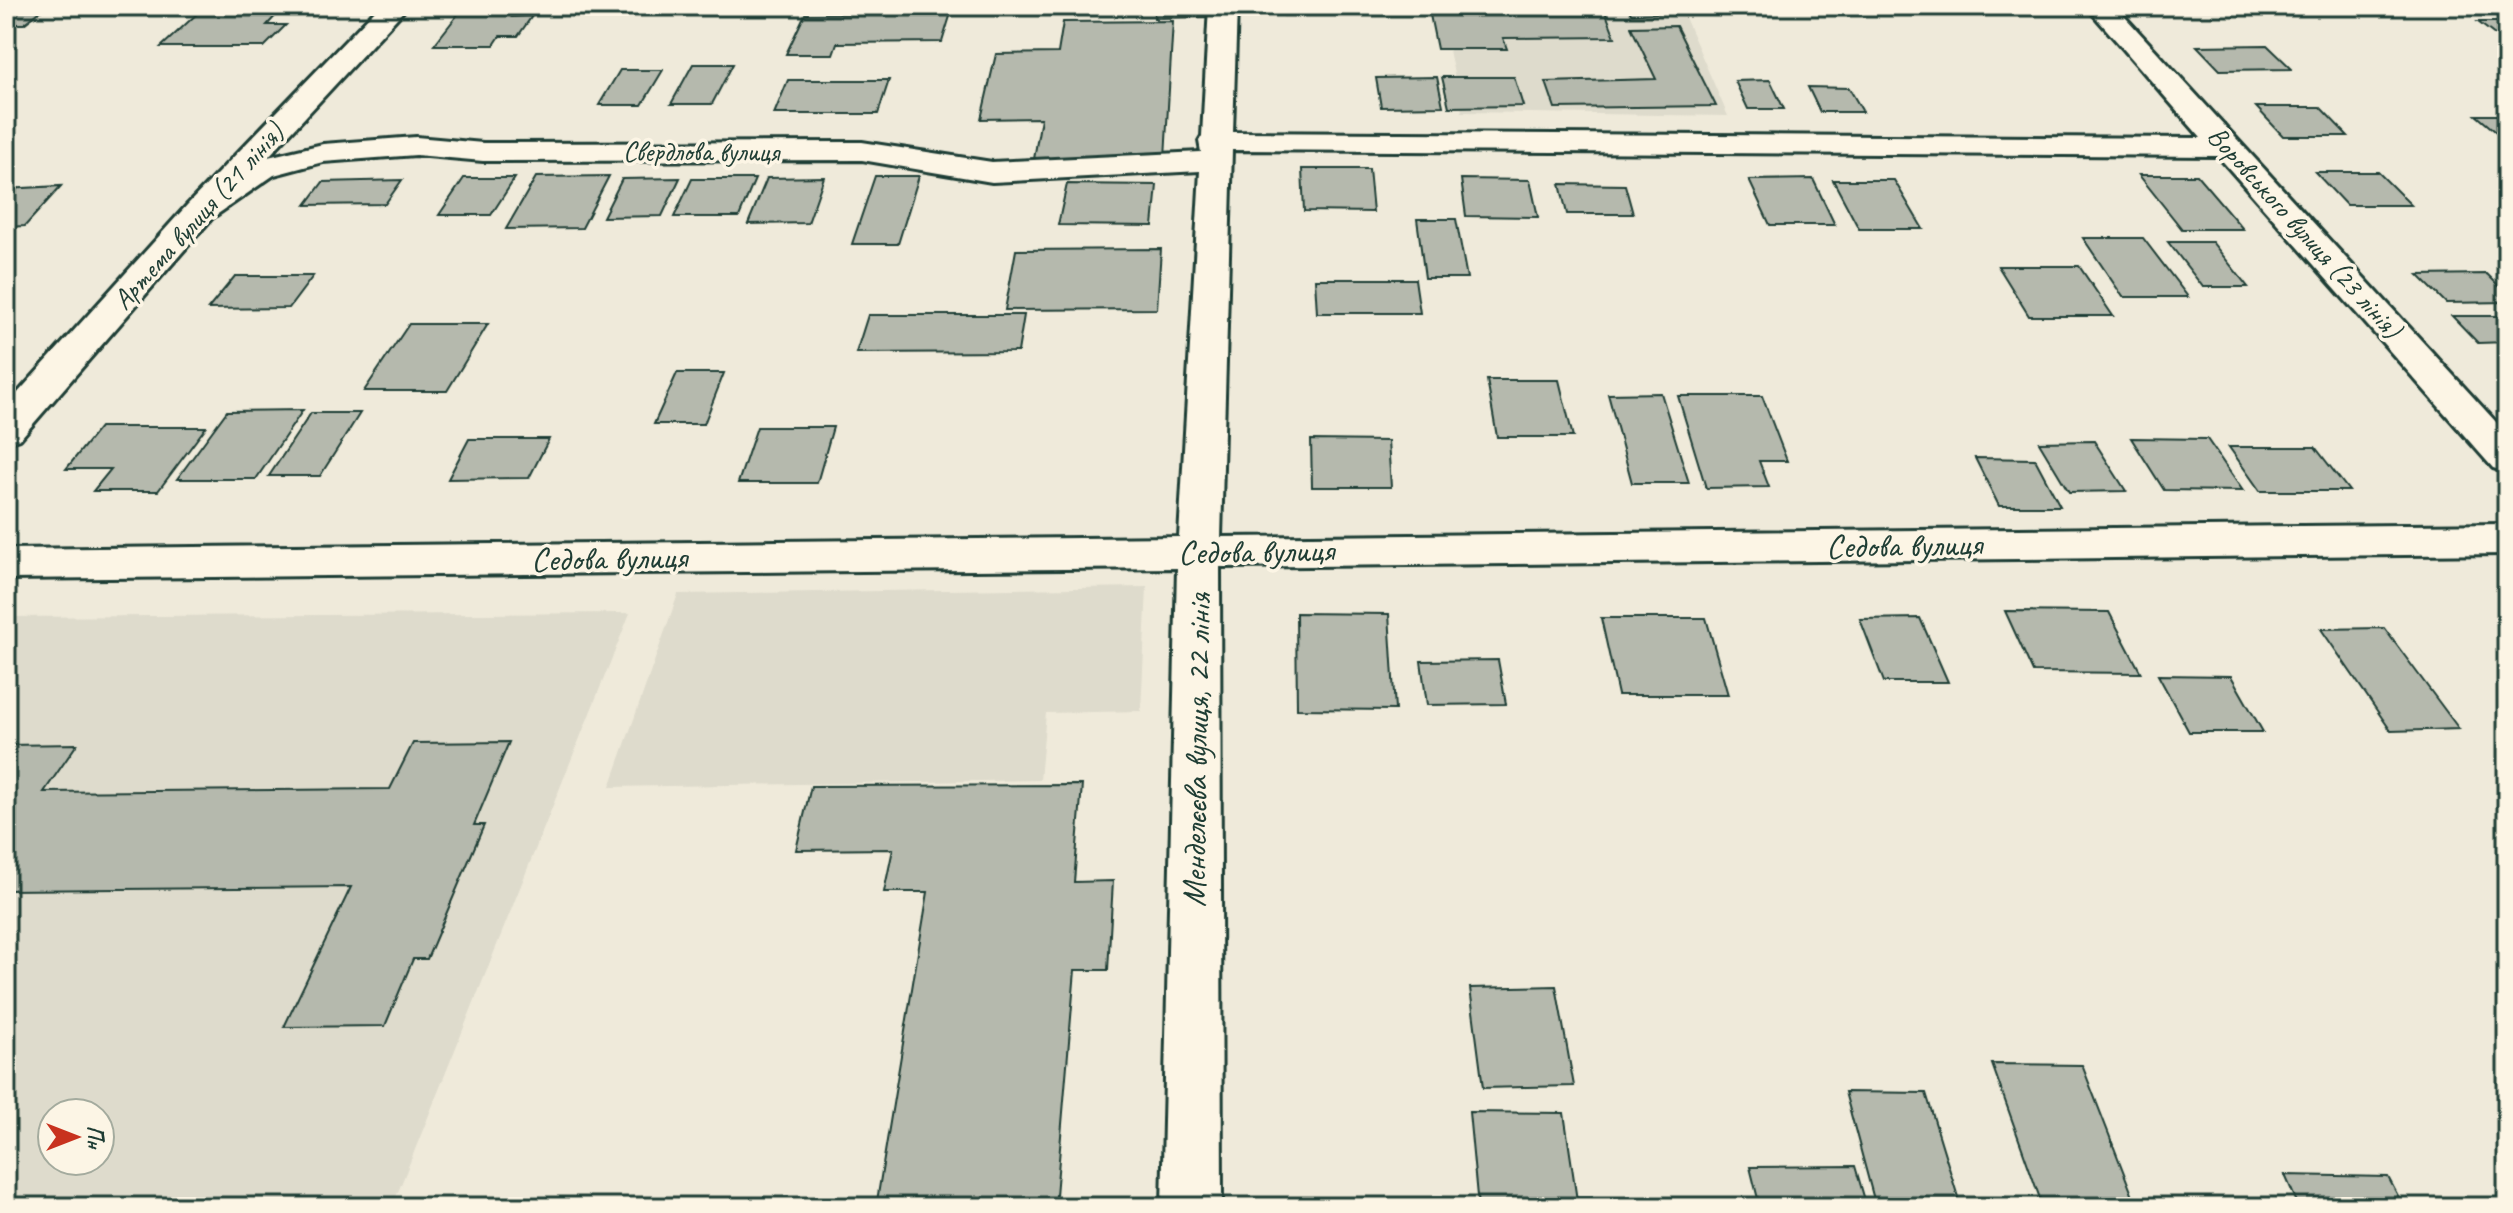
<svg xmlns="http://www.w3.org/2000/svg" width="2513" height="1213" font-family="Caveat,sans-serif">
<rect width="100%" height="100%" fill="#efeada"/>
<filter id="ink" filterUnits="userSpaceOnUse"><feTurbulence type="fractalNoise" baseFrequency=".0125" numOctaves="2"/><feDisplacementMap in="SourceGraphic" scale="16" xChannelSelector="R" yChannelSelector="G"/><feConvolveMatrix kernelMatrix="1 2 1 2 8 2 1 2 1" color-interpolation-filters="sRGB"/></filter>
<g filter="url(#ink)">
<g fill="#dedbcc" fill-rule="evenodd">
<polygon points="1283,6 1680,6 1728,116 1462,112 1442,17 1283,18"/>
<polygon points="1147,587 1141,711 1046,713 1040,780 610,787 678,594"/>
<path d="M630 613 392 1207H6V617ZM52 1113H100V1161H52Z"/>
</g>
<g fill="#b5b9ad" stroke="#1f3d34" stroke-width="2">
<polygon points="6,6 47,6 24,24 6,24"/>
<polygon points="193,6 250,6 190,9"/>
<polygon points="1154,6 1212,6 1211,17 1154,18"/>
<polygon points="1306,6 1420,6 1421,11 1306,12"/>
<polygon points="1453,6 1603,6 1615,37 1503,38 1507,49 1437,49 1429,10 1454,9"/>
<polygon points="1627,6 1671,6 1675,13 1631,14"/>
<polygon points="1720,6 1789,6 1791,10 1721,9"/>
<polygon points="200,11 280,11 267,25 286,25 264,47 161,47"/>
<polygon points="459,13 515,13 512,17 532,16 518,36 500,36 494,45 434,45"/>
<polygon points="951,13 942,42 837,43 833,54 786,54 805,14"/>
<polygon points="1173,21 1165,158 1034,159 1041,118 981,119 996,54 1058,53 1063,22"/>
<polygon points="2478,22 2507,22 2507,42 2504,42"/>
<polygon points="1676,26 1716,106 1555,108 1546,82 1656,79 1631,27"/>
<polygon points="2267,45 2292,69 2220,70 2197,46"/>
<polygon points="693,64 733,64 712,104 671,104"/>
<polygon points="620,70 663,70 642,105 599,105"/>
<polygon points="1437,77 1443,106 1381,107 1376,78"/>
<polygon points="1442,77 1514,77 1523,106 1449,107"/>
<polygon points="788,80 889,80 878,114 774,114"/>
<polygon points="1770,80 1784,109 1748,109 1735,81"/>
<polygon points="1808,87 1849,88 1863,112 1820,112"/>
<polygon points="2256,107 2320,107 2348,136 2283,136"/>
<polygon points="2476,115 2507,115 2507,141"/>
<polygon points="1302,169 1369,169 1373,212 1304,211"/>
<polygon points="2315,172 2378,172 2411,205 2346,205"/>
<polygon points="2139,175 2197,175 2243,229 2182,229"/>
<polygon points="609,176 582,228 506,229 536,177"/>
<polygon points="875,176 919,176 898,244 852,244"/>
<polygon points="824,177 808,223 748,224 767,178"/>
<polygon points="464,178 515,178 491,215 439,215"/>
<polygon points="680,178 662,216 603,217 622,179"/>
<polygon points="692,179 755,179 739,217 674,217"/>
<polygon points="1461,179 1530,180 1538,217 1466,216"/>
<polygon points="1813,179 1835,225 1770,225 1749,180"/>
<polygon points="402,180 385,204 306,205 323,182"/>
<polygon points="1833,180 1894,180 1923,229 1859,229"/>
<polygon points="1067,184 1157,185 1153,226 1058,225"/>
<polygon points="1560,184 1625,185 1633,214 1567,214"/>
<polygon points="61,186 25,226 6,227 6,189"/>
<polygon points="1417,219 1456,219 1467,278 1425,278"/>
<polygon points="2083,238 2143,238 2188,297 2123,297"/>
<polygon points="2168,242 2212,242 2248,287 2203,287"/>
<polygon points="1161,249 1157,309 1005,310 1016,250"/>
<polygon points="1998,266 2079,266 2113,316 2029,316"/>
<polygon points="2487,274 2507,294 2507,302 2446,303 2418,275"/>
<polygon points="235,276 313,276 289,308 208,309"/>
<polygon points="1315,279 1415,279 1420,313 1317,313"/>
<polygon points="868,315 1024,315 1018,352 856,353"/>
<polygon points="2452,316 2507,316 2507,342 2478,343"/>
<polygon points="409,324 488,324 447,391 364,391"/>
<polygon points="677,373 724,373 704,424 654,424"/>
<polygon points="1487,380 1559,380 1573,437 1497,437"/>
<polygon points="1661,393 1689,483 1632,483 1608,394"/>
<polygon points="1678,396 1762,396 1787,461 1759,461 1769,487 1706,488"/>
<polygon points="303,410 256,479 177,479 227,411"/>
<polygon points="311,413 360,413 320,476 269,476"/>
<polygon points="100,427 206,427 158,491 93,491 111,469 66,469"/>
<polygon points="757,427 833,427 817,483 738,483"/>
<polygon points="2131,438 2207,439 2243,491 2164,490"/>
<polygon points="469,439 549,439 529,478 448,479"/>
<polygon points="1311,440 1388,441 1391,487 1312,487"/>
<polygon points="2094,441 2126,491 2069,492 2039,442"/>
<polygon points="2229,447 2315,447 2349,491 2260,491"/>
<polygon points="1975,458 2035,459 2060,506 1999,506"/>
<polygon points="2005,611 2109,612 2141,673 2033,672"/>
<polygon points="1296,613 1389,614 1395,710 1297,709"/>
<polygon points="1601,618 1706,618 1728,695 1618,695"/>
<polygon points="1920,618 1948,682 1884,682 1860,619"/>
<polygon points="2384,628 2459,729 2391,731 2321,629"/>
<polygon points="1498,660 1506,704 1427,705 1421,661"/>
<polygon points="2158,675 2231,676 2263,732 2189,732"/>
<polygon points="509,742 474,825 484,825 427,959 413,959 385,1026 284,1027 351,887 6,890 6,745 77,744 44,792 390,789 413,743"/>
<polygon points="1082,785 1074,882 1113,881 1108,970 1075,970 1055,1207 876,1207 928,892 884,892 893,849 796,850 811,786"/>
<polygon points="1556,986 1574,1086 1483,1088 1470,988"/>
<polygon points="1992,1064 2082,1065 2137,1207 2043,1207"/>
<polygon points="1845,1092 1926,1093 1961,1207 1876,1207"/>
<polygon points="1469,1112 1564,1113 1578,1207 1478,1207"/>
<polygon points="1855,1166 1867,1207 1760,1207 1750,1167"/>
<polygon points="2285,1175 2388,1177 2404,1207 2299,1207"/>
</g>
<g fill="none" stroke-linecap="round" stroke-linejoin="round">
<g stroke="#1f3d34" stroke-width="6">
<polygon id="street" points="379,6 408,6 268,157 323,144 416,137 483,143 862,142 992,162 1201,152 1199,141 1202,136 1209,6 1237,6 1233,132 2201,138 2086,6 2115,6 2507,434 2507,472 2493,468 2218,156 1232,150 1221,537 2507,524 2507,554 1220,567 1222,1207 1162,1207 1177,568 6,579 6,549 1179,537 1200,171 992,182 862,160 483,161 416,155 323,162 274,175 212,218 20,439 6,443 6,406 188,204"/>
</g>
<use href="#street" fill="#fcf5e5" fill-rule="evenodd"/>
</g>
</g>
<g text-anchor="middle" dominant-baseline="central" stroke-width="7" stroke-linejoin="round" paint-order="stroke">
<g font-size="28" fill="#1f3d34" stroke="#fcf5e5">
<text x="701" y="151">Свердлова вулиця</text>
<text transform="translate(198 216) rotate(-48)">Артема вулиця (21 лiнiя)</text>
<text transform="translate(2305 232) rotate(48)">Воровського вулиця (23 лiнiя)</text>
</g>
<g font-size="34" fill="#1f3d34" stroke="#fcf5e5">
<text transform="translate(1904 545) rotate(-1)">Седова вулиця</text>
<text transform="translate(1256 551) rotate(-1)">Седова вулиця</text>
<text transform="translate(609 558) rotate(-1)">Седова вулиця</text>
<text transform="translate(1196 750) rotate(-89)">Менделєєва вулиця, 22 лінія</text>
</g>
</g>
<rect width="2513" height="1213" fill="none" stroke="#fcf5e5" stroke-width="32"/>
<rect x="16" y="16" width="2481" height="1181" fill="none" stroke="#1f3d34" stroke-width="3" filter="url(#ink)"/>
<g transform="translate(76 1137) rotate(90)"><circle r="38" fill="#fcf5e5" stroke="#a4ab9e" stroke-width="2"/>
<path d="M0-6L14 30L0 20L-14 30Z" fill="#c8321e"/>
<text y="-12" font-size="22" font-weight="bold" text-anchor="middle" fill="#1f3d34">Пн</text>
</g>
</svg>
